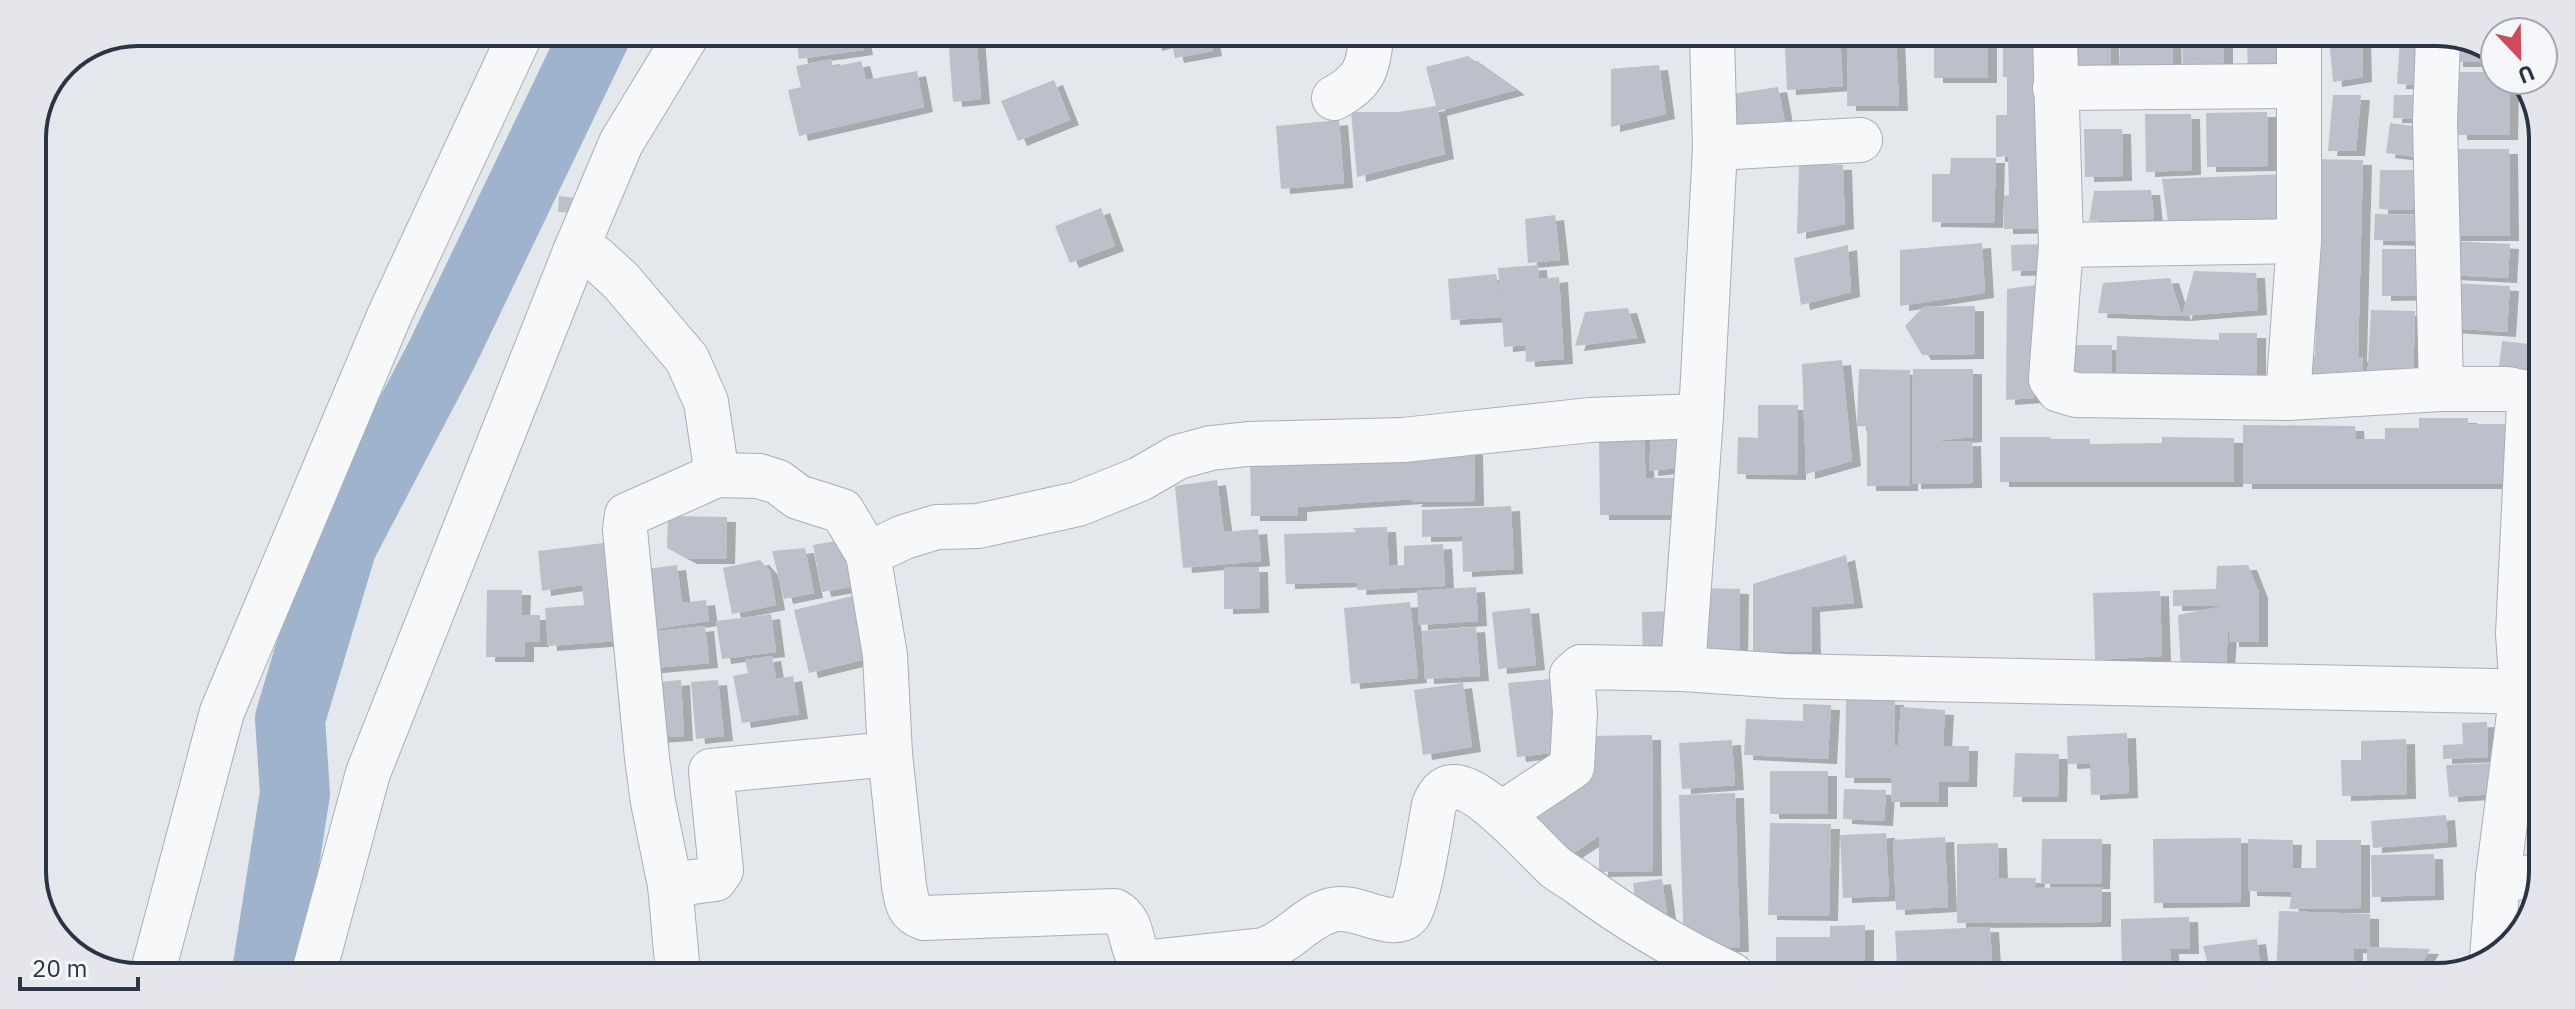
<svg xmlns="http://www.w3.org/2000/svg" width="2575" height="1009" font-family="'IBM Plex Sans',sans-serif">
<defs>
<filter id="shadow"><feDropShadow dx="9" dy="5" stdDeviation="0" flood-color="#0004"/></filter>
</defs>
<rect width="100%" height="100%" fill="#e4e7ec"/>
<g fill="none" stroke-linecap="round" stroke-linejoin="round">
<polyline stroke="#9fb4cc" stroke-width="70" points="267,972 295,793 290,719 342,545 442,354 596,33"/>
</g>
<g fill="#bbc0ca" filter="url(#shadow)">
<polygon points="796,34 861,34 864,50 799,59"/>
<polygon points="976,34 981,99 953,102 948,36"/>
<polygon points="1151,35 1210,35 1213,51 1175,58 1171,41 1153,46"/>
<polygon points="1840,36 1843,86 1787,90 1785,47 1803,46 1802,37"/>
<polygon points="1848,36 1896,36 1899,106 1847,106"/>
<rect x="1934" y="37" width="54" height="41"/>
<polygon points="2003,37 2051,37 2052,228 2004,229 2004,196 2009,195 2008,156 1996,157 1996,115 2007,115 2007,77 2003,77"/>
<polygon points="2074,37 2110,37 2111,83 2075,84"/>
<polygon points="2120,37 2172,37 2173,69 2120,70"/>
<polygon points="2182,37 2224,37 2224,76 2183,77"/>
<polygon points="2247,37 2278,37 2279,75 2248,76"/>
<polygon points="2329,37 2362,37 2363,77 2333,82"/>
<polygon points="2400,38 2424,38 2421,85 2397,84"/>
<polygon points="2454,38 2472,38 2495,55 2495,62 2454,62"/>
<polygon points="1468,56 1516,90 1438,111 1445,154 1357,177 1351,112 1398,112 1436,106 1426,67"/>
<polygon points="831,59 833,67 861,61 866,80 917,71 924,107 799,136 788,90 801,87 796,66"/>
<polygon points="1659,65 1666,114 1611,127 1611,69"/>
<polygon points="2456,72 2495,72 2495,80 2510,80 2509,135 2458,135"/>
<polygon points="1054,80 1070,120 1018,141 1001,101"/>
<polygon points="1778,87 1786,128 1725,131 1719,96"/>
<polygon points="2333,95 2361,95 2356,151 2328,151"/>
<polygon points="2394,95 2428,95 2428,119 2393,118"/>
<polygon points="2267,112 2268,166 2207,167 2206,113"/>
<polygon points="2145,114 2191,114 2192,170 2146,172"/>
<polygon points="1339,120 1344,183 1281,189 1276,126"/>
<polygon points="2390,123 2421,127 2417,157 2386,153"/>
<polygon points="2084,129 2122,129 2123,176 2085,177"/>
<polygon points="2451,149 2509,149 2510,236 2452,236"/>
<polygon points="1951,158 1996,158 1994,223 1932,222 1932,174 1950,174"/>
<polygon points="2308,159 2363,160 2358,357 2363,357 2361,392 2309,391 2310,356 2315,356 2316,322 2313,322"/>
<polygon points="1799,164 1843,165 1845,224 1797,234"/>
<polygon points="2380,170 2414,170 2413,210 2379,209"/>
<polygon points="2286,174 2286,224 2169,228 2162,179"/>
<polygon points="2151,190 2154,219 2089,221 2094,191"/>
<polygon points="559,196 576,198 574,213 558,212"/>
<polygon points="1101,208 1115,246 1070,263 1055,226"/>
<polygon points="2375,214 2416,215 2416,241 2374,240"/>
<polygon points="1555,215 1560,260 1528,263 1525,219"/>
<polygon points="2451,241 2510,244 2508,278 2449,275"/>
<polygon points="1982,243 1985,293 1900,306 1900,250"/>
<polygon points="2046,244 2047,270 2012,271 2011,245"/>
<polygon points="1848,245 1851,292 1801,305 1794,258"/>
<polygon points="2382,249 2429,249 2429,295 2382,296"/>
<polygon points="1538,265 1539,279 1559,277 1564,359 1526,362 1525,345 1504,347 1502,317 1451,320 1448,279 1496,274 1501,300 1498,268"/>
<polygon points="2194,271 2256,273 2258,310 2182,316 2098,313 2103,283 2170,278 2182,316"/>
<polygon points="2451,283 2510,286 2507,332 2448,328"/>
<polygon points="2043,284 2034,398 2006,400 2007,289"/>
<polygon points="1975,306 1975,354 1922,355 1905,326 1923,307"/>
<polygon points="1628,308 1637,338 1575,346 1585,312"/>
<polygon points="2371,310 2415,311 2413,385 2367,383"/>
<polygon points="2539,321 2541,321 2541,381 2533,380"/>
<polygon points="2219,333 2257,333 2257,385 2116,385 2117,336 2219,340"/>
<polygon points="2502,341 2529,344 2526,378 2498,376"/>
<polygon points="2073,345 2112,345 2112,387 2072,386"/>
<polygon points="1842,360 1852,461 1806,474 1802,364"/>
<polygon points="1859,369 1910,370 1909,486 1867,486 1867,428 1882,427 1857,426"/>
<polygon points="1913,369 1973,369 1973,437 1923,442 1972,441 1973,483 1912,484"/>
<polygon points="1758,405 1798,405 1797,475 1737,474 1738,437 1758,438"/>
<polygon points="2419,418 2468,418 2468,424 2510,424 2510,484 2243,484 2243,425 2355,426 2356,439 2385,439 2385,428 2419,428"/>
<polygon points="1644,434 1646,494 1647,478 1685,478 1686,515 1600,515 1599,435"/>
<polygon points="1681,434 1677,468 1649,471 1651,435"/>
<polygon points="2000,437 2051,437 2050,439 2090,439 2090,444 2162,443 2162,437 2234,438 2234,482 2000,482"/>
<polygon points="1250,449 1474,450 1475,501 1412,502 1414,499 1298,507 1298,516 1251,516"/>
<polygon points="1217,480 1224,532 1258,529 1261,561 1183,568 1175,486"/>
<polygon points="1511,506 1514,569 1463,572 1462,536 1422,537 1422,510"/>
<polygon points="668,516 727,517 726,559 688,559 667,548"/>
<polygon points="1387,527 1389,566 1404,565 1404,546 1443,544 1445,586 1357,590 1358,582 1286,584 1284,534 1356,532 1353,528"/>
<polygon points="842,540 851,587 822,592 813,545"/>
<polygon points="620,541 629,640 548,646 545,608 584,605 582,585 542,591 538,551"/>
<polygon points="805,548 814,593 784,599 772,551"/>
<polygon points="1846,555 1854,603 1811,607 1812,652 1753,651 1753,584"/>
<polygon points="760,560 770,571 776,605 732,614 723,568"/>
<polygon points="677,565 682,603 706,600 709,621 641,631 632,571"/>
<polygon points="2248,565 2259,593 2259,642 2230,642 2229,616 2226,665 2181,668 2178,615 2229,605 2173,606 2173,590 2216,589 2217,566"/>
<polygon points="1259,567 1260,608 1224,609 1224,568"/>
<polygon points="1476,587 1478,621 1419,625 1417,591"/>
<polygon points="1700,588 1740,589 1739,654 1699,653"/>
<polygon points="487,590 522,590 521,615 540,615 540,642 525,642 525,657 486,657"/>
<polygon points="2160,591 2162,656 2095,660 2093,593"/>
<polygon points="857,595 871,658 809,673 794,610"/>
<polygon points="1410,602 1418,678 1351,684 1344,608"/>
<polygon points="1530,608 1536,665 1498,669 1492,612"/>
<polygon points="1678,611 1678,667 1643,668 1642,612"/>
<polygon points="771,614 776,652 722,659 716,621"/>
<polygon points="705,626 709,663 644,669 640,633"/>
<polygon points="1476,627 1480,676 1425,679 1422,631"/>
<polygon points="772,656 776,679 793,676 799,714 742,723 733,676 748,673 745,660"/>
<polygon points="1560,678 1567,751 1517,757 1508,683"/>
<polygon points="681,680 684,736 652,738 649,683"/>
<polygon points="718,680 724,736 696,739 691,682"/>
<polygon points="1463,683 1472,747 1423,755 1414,690"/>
<polygon points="1846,699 1895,700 1894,745 1898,745 1901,707 1945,710 1943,746 1969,746 1968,782 1939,782 1939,802 1891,802 1892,778 1845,778"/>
<polygon points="1803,704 1831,705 1828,759 1744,755 1746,719 1803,721"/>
<polygon points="2487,722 2488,757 2443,759 2443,745 2463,744 2462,723"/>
<polygon points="2127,733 2129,793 2091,795 2090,763 2068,764 2067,736"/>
<polygon points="1652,735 1653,871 1599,872 1599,836 1555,865 1526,821 1592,778 1593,736"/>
<polygon points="2406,739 2407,794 2342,796 2341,760 2361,760 2361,741"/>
<polygon points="1732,740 1735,785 1682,789 1679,743"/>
<polygon points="2015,753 2059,754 2058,797 2013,797"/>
<polygon points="2495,763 2497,794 2449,797 2446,765"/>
<rect x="1770" y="771" width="58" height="43"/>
<polygon points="1844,789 1886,790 1884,821 1843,819"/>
<polygon points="2525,790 2538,791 2538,838 2537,838"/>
<polygon points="1735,793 1740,947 1684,948 1679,795"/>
<polygon points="2446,815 2448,842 2373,848 2371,821"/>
<polygon points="1770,823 1831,824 1829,916 1768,915"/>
<polygon points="1886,833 1889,896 1843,898 1840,835"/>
<polygon points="1945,837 1948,907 1896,910 1893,840"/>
<polygon points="2241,838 2241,902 2154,903 2153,839"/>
<polygon points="2042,839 2102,839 2101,884 2041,884"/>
<polygon points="2248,839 2293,840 2292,868 2316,868 2316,840 2361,840 2361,908 2289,909 2292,892 2248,891"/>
<polygon points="1998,843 1999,878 2036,878 2035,888 2102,887 2102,922 1957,923 1957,844"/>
<polygon points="2434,854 2435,895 2372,897 2371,855"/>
<polygon points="1662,879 1668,921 1638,925 1633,883"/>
<polygon points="2279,911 2370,914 2370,947 2430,949 2420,967 2444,970 2438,977 2367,977 2367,949 2354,948 2353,977 2276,977"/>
<polygon points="2189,917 2190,949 2170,949 2171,976 2122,976 2121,919"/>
<polygon points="1865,925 1865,973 1776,974 1776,937 1830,937 1830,926"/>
<polygon points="1990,927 1992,960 1897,964 1895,931"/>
<polygon points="2257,939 2262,977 2211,976 2203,946"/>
</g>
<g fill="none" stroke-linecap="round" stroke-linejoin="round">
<g stroke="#a9aeb7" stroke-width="46">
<g id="minor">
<polyline points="2055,37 2061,245 2051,379 2059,390 2076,395 2288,398 2441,389 2508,389 2522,392 2529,404 2541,404"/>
<polyline points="2438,38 2435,120 2441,389"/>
<polyline points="2055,88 2298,86"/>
<path d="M1334 98C1364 82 1369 68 1371 35"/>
<polyline points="1715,148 1860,140"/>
<polyline points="2061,245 2299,241"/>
<polyline points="2288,398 2299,241 2299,37"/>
<path d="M717 475 759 476 778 482 798 497 842 511 868 554 885 655 890 754 904 886C907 902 907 912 924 918L1115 911C1135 923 1129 944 1140 960L1151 962 1263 950C1290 942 1306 916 1332 910 1351 905 1372 919 1392 920 1398 921 1405 919 1409 914 1419 901 1430 826 1434 805 1438 796 1443 786 1455 787 1483 788 1534 848 1555 867 1562 873 1572 878 1580 884 1628 920 1678 949 1732 975"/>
<polyline points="868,554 904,537 937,527 978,526 1078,504 1140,479 1178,457 1211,448 1248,444 1403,440 1590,420 1701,416"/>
<polyline points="1683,669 1701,416 1715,148 1712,36"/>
<polyline points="1501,814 1572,767 1575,712 1572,675 1581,667 1683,669 1786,676 2539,692"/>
<polyline points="2498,877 2537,878"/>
<polyline points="670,885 653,802 647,758 625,530 627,515 717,475 706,402 687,359 621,281 596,258 575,252 621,143 688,33"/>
<polyline points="2492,959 2498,877 2522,691 2518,634 2529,404"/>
<polyline points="153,971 222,712 390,314 521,33"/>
<polyline points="314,972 368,773 575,252"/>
<polyline points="678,973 670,885 715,879 721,870 711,771 890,754"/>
</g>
</g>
<use href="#minor" stroke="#f7f8fa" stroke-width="44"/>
</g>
<path d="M0 0H2575V1009H0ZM138 46H2437A92 92 0 0 1 2529 138V871A92 92 0 0 1 2437 963H138A92 92 0 0 1 46 871V138A92 92 0 0 1 138 46Z" fill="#e4e6eb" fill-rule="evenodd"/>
<path fill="none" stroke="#2b3445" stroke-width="4" d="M138 46H2437A92 92 0 0 1 2529 138V871A92 92 0 0 1 2437 963H138A92 92 0 0 1 46 871V138A92 92 0 0 1 138 46Z"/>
<g transform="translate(2519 56) rotate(158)"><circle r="38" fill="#f4f6f9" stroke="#a4a8b1" stroke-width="2"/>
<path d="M0-6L14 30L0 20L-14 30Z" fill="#d1495b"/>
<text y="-12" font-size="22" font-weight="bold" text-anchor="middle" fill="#2b3445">U</text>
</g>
<path d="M20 977v12h118v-12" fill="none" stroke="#2b3445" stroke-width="4"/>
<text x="32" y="977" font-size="24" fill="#2b3445" stroke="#f4f6f9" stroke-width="6" paint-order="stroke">20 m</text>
</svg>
